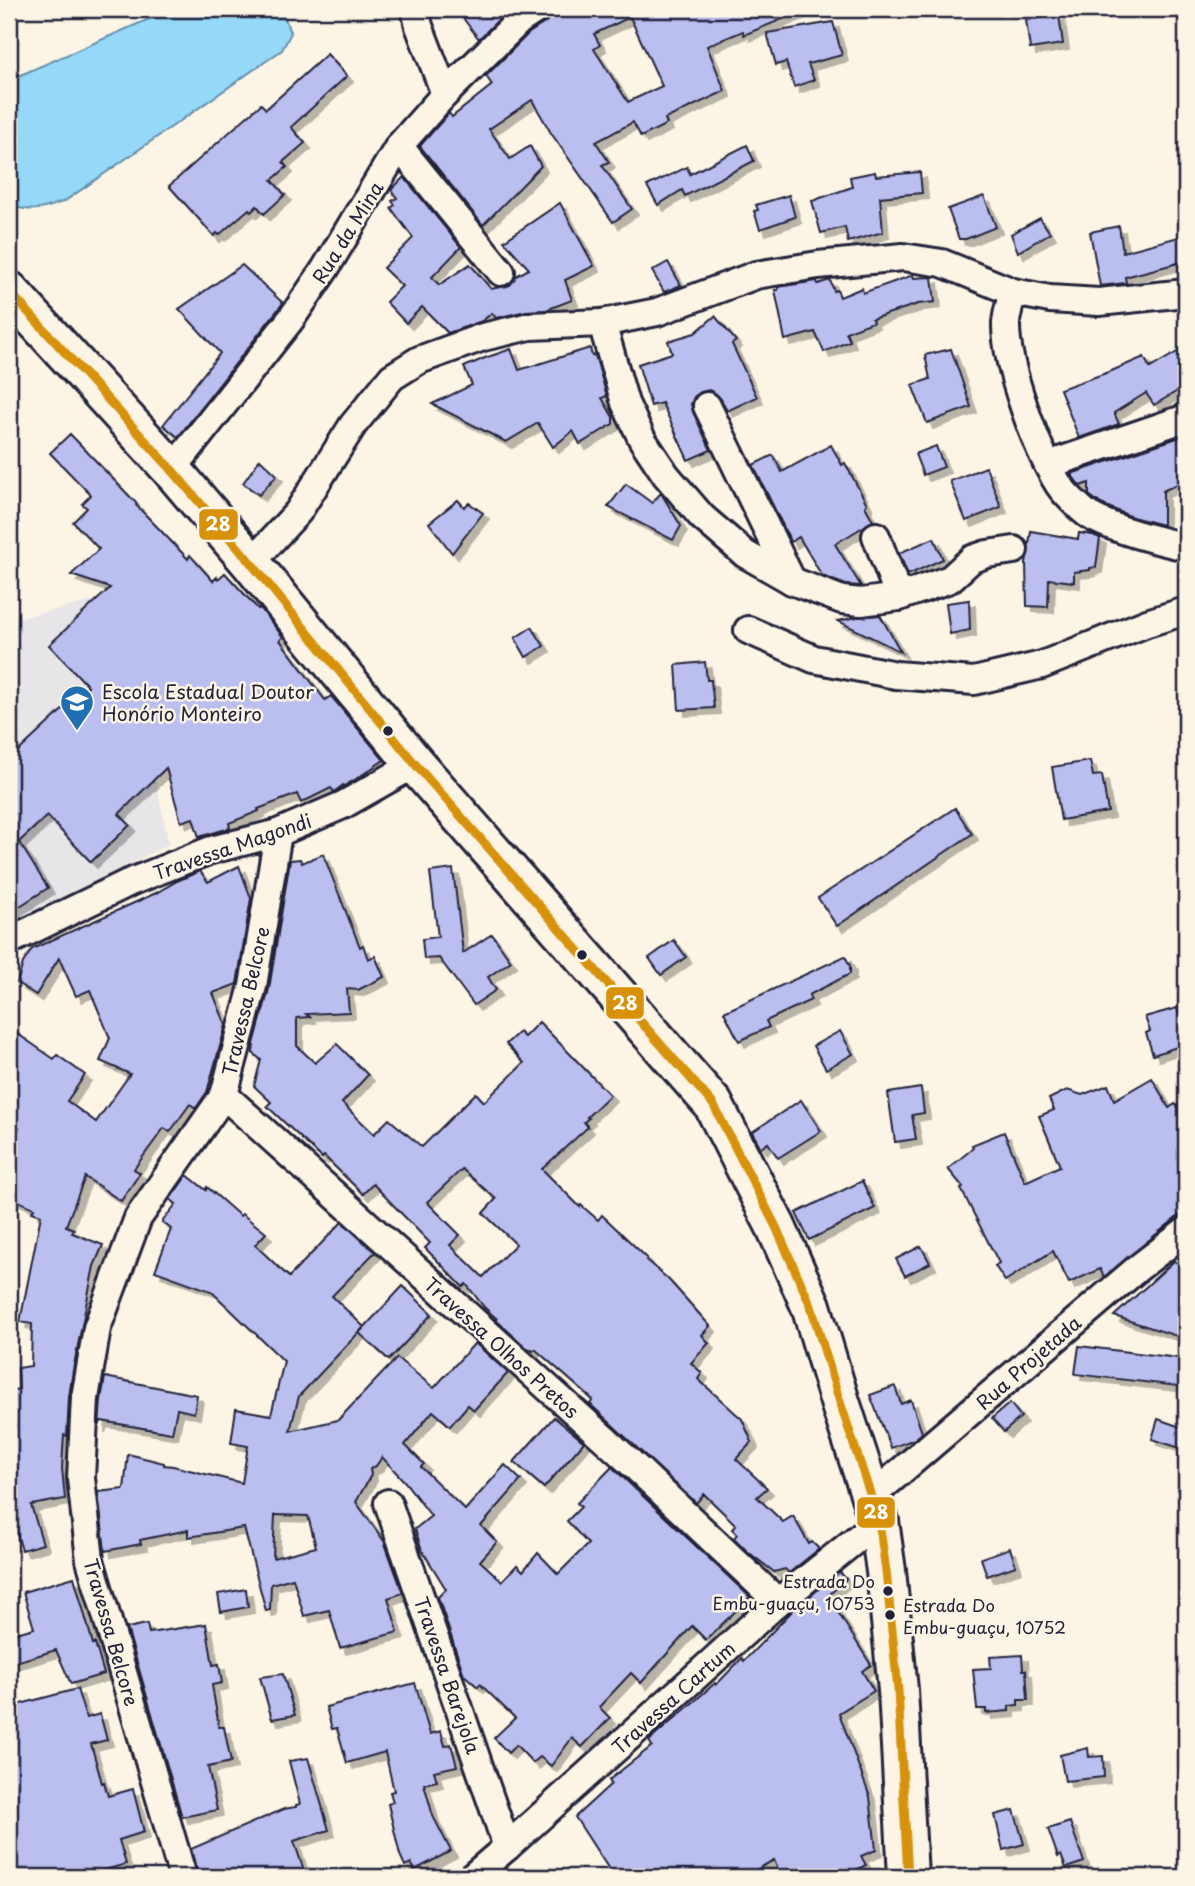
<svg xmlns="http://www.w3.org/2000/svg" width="1195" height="1886" font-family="'Playpen Sans',sans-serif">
<defs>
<filter id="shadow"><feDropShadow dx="6" dy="6" stdDeviation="0" flood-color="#0004"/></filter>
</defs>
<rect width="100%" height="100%" fill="#fcf5e5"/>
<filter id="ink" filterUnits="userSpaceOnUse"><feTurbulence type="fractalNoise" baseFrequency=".0143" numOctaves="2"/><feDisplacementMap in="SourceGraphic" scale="14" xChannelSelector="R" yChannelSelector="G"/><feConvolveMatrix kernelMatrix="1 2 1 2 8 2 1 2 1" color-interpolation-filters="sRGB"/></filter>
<g filter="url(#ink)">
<polygon fill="#e8e5e8" points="116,596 169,844 9,926 9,620"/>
<path fill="#95d8f7" stroke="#678fac" stroke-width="2" d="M172 9H281L291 33 282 50 65 201C42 210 33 212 9 206V80Z"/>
<g fill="#bbbff0" stroke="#22223b" stroke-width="2" fill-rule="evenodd" filter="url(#shadow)">
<polygon points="456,9 494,9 500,18 479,39"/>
<path d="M558 9H807L744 35 743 31 707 46 725 91 665 119 667 124 641 137 633 122 596 142 609 162 602 165 632 209 613 222 551 133 532 100 489 129 510 159 530 146 541 166 483 225 420 146 449 113 452 117 492 85 486 76 529 33 546 22 552 13ZM630 17 662 86 628 102 594 49 600 45 594 34Z"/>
<polygon points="1059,15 1063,44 1030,49 1026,20"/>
<polygon points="833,22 842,55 808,64 814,80 794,87 786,62 776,65 767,33"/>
<polygon points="327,54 347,76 291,127 305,143 283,162 287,167 272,180 285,195 264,214 257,206 251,212 249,209 219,235 217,233 214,236 169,186 261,104 266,109"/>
<polygon points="747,145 754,161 685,196 682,190 658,205 647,186 687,167 690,174"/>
<polygon points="875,172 876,176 920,172 922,193 880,197 883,232 848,242 845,227 821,233 812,201 852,187 850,177"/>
<polygon points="404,177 461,247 432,277 439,285 470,264 491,289 510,285 516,276 529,269 504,241 560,203 594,266 565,280 572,300 546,310 526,311 496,318 492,313 482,321 448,333 422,307 406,323 386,302 402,286 383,268 413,238 391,208 395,205 392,201 397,198 391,190"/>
<polygon points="789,195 795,217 760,229 754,211 758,210 756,205"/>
<polygon points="984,196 996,227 966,239 959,239 948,209"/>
<polygon points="1040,218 1050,233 1018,252 1011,234"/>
<polygon points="1119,226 1123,252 1186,235 1186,261 1125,277 1126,283 1100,286 1090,232"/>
<polygon points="668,262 681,285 664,292 652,271"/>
<polygon points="242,265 283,303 178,437 163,425 220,353 179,309"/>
<polygon points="913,275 914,278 932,277 935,302 918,304 872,319 873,322 846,332 850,341 824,352 815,332 785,340 775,290 778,290 778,287 817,281 818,284 830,280 834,291 837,290 840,297 862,288 863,293"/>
<polygon points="715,316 736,341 732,344 757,397 727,411 721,399 715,393 709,390 701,392 694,397 691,404 693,412 711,450 688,460 662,403 651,406 638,364 672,353 668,341 695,333"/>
<polygon points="590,348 592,356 595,355 607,396 602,398 613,417 613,424 580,444 573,431 553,447 538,423 506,442 432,404 472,385 464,367 485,358 511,349 519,370"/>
<polygon points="951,349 971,407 927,423 912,385 930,379 925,355"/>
<polygon points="1179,351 1186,363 1186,386 1154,405 1146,393 1114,413 1119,424 1079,438 1060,389 1109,372 1144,357 1150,368"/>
<polygon points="70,434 137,504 136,505 188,559 190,555 213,581 217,577 218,579 225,573 258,609 260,608 283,637 280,640 325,700 331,696 384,760 356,779 344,786 343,785 334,792 331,788 301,803 297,794 258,809 259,811 229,823 230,828 199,837 193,818 181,822 166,768 119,814 130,825 91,862 47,816 19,842 48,888 9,913 9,760 88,686 49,645 110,588 71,575 99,549 73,522 87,508 82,504 91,495 50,453"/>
<polygon points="1186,435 1186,480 1163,491 1163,525 1132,517 1101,504 1089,495 1089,483 1080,486 1071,474"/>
<polygon points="831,445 842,465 845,463 867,504 865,506 873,521 835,544 861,586 846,585 822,576 799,537 791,542 753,465 773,455 782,472"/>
<polygon points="936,446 944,467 923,475 915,454"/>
<polygon points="260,459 277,475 259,495 243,483"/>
<polygon points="986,467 1001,507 966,521 950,481"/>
<polygon points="626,484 652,503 661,493 681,526 673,540 608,507"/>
<polygon points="458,500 464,507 469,503 483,513 452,553 429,523"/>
<polygon points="1031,531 1078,539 1079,533 1093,535 1100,538 1096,567 1090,568 1090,570 1074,572 1074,582 1049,579 1048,607 1027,606 1026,563"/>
<polygon points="934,538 943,559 908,575 899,553"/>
<polygon points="969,600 970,630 950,634 946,603"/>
<polygon points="880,615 901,652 838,621 857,617"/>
<polygon points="532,627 544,646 526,657 515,638"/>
<polygon points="705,662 707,680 711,680 714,708 679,710 676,665"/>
<polygon points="1090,761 1093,776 1102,775 1108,812 1061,820 1052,767"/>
<polygon points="955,808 972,834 837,926 818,898"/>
<path d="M323 854 360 947 363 945 368 959 375 956 384 977 358 990 347 989 349 1012 306 1014 310 1017 297 1018V1046L315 1063 337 1044 368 1075 342 1103 374 1134 389 1119 422 1147 476 1093 484 1102 524 1063 506 1044 519 1032 524 1037 539 1022 610 1095 587 1117 589 1118 584 1122 588 1127 542 1169 580 1207 581 1205 598 1220 602 1215 647 1258 646 1260 668 1279 710 1326 702 1335 709 1343 691 1363 702 1373 698 1379 742 1419 752 1442 736 1459 767 1488 757 1497 783 1522 793 1516 809 1544 812 1542 819 1549 789 1573 785 1569 774 1572 747 1551 734 1538 737 1534 732 1529 736 1525 704 1494 696 1503 590 1404 593 1400 535 1349 533 1351 530 1349 529 1350 496 1320 497 1319 484 1307 466 1284 463 1287 425 1248 430 1243 373 1184 363 1194 324 1156 322 1158 267 1106 271 1102 254 1086 261 1060 253 1053 254 1044 269 989 290 860 300 859 302 863ZM462 1169 496 1199 483 1213 516 1244 483 1277 450 1245 460 1235 427 1202Z"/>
<polygon points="239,866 251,898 237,984 213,993 226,1025 207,1092 196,1108 190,1104 170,1132 164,1128 134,1169 140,1173 121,1201 85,1177 66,1226 74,1229 72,1233 103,1245 94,1266 73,1370 69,1397 67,1436 64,1435 62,1468 65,1499 31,1505 43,1544 22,1550 13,1522 16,1521 11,1469 9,1470 9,1391 19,1389 18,1368 31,1366 32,1324 20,1322 41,1215 32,1212 34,1208 9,1197 9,1149 19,1128 9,1121 9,1028 54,1059 57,1055 85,1075 67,1101 96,1122 130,1074 100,1061 110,1038 90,990 76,996 59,958 36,995 17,983 23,963 32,949 156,893 177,881 200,871 208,882"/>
<polygon points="453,869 463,953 492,934 511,961 488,977 496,990 474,1005 439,958 424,959 422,939 438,937 430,872"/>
<polygon points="674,940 686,957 661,975 649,958"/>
<polygon points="845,956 850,966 850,974 809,995 811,1000 766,1021 769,1027 739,1041 724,1012"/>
<polygon points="1177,1008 1186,1036 1186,1044 1153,1055 1146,1033 1150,1031 1145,1017"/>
<polygon points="840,1031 853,1054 826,1069 813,1046"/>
<polygon points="1152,1078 1169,1108 1175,1104 1186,1115 1186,1210 1104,1277 1100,1269 1069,1283 1053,1251 1005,1281 995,1266 999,1263 961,1189 963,1187 948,1169 973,1148 972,1145 1004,1132 1025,1182 1060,1166 1039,1116 1054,1110 1049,1099 1067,1090 1082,1095 1108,1085 1114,1100"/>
<polygon points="921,1088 924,1113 912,1115 916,1139 895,1142 888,1093"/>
<polygon points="801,1100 821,1131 778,1158 768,1143 761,1148 752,1132"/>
<path d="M187 1175 206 1190 207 1187 240 1216 242 1214 266 1233 255 1245 289 1277 342 1222 375 1252 332 1296 364 1327 299 1396 290 1431 338 1420 397 1358 434 1388 475 1343 508 1373 474 1410 468 1405 450 1426 433 1411 405 1445 424 1464 421 1467 465 1510 505 1465 521 1480 481 1526 497 1542 480 1561 502 1581 517 1565 523 1571 538 1553 558 1574 588 1544 567 1521 581 1507 577 1503 612 1467 750 1597 706 1640 692 1626 641 1683 631 1673 599 1707 610 1718 582 1747 572 1738 551 1766 540 1757 533 1763 516 1745 508 1753 494 1738 515 1718 480 1684 478 1687 464 1675 438 1597 446 1589 422 1550 415 1529 431 1516 405 1482 382 1457 376 1466 370 1469 371 1475 356 1502 384 1541 403 1593 388 1598 398 1632 340 1648 329 1610 304 1616 293 1578 271 1584 270 1610 266 1611 244 1528 188 1537V1530L140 1540 141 1544 105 1551 98 1492 124 1489 128 1454 164 1463V1465L173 1466 242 1483 248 1446 231 1443 236 1409 271 1415 284 1361 211 1291 155 1271 171 1229 162 1222 176 1204 170 1199ZM275 1515 308 1516 316 1547 273 1558Z"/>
<polygon points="862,1181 875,1208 809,1240 796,1213"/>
<polygon points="921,1246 930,1263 905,1276 896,1259"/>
<polygon points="1174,1261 1186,1268 1186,1339 1114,1316"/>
<polygon points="403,1286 432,1314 389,1360 359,1333"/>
<polygon points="1079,1346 1186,1359 1186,1387 1075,1374"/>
<polygon points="105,1377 197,1395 194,1413 177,1409 172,1433 101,1421 99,1427 101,1400"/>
<polygon points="895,1386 901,1404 911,1400 922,1433 915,1439 891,1448 870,1395"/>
<polygon points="1010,1403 1021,1417 1004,1432 992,1418"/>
<polygon points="554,1417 584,1442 544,1488 514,1462"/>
<polygon points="1158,1419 1186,1429 1186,1450 1152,1439"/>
<polygon points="1010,1548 1016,1566 987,1576 981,1558"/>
<polygon points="840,1572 846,1579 828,1596 871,1665 862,1671 874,1691 839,1713 870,1797 876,1850 861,1856 866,1865 842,1877 781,1877 774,1860 743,1877 614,1877 575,1817 611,1784 609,1780 652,1746 649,1741 715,1683 716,1685 742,1658 744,1661 795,1608"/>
<polygon points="74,1577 93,1644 95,1643 104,1674 71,1684 56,1650 9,1664 9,1635 34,1628 23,1592"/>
<polygon points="246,1589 248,1607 221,1612 218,1594"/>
<polygon points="147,1624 149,1633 206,1624 213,1665 219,1664 222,1683 212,1685 219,1727 224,1727 231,1762 208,1767 217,1810 182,1817 127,1628"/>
<polygon points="1022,1655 1023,1670 1026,1670 1028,1700 1018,1700 1018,1705 1009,1706 1009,1711 986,1713 986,1709 977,1709 973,1669 991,1668 990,1657"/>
<polygon points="283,1674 295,1715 272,1719 260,1677"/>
<polygon points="415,1683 430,1734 441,1731 445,1746 451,1744 457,1766 434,1771 437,1781 424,1784 433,1816 451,1851 415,1870 411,1863 405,1866 400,1855 388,1804 393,1802 390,1792 394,1791 385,1752 347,1763 337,1728 332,1729 326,1707"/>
<polygon points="77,1689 86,1718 100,1714 107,1740 91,1744 102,1783 104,1782 108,1796 133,1789 144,1832 119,1840 126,1864 81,1877 9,1877 9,1707"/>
<polygon points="1088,1748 1089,1757 1103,1756 1104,1777 1065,1781 1060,1755"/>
<polygon points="308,1758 329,1830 294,1841 306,1877 198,1877 191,1849 284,1809 296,1807 296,1805 300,1804 289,1761"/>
<polygon points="1014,1810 1024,1844 1003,1850 995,1815"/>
<polygon points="1070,1822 1084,1862 1066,1868 1061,1855 1058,1857 1048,1829"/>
</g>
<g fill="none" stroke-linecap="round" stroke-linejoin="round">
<g stroke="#22223b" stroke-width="32">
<g id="street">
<polyline points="415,9 419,26 445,94"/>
<polyline points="399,146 501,272"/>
<path d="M1013 292C1010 302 1007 312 1006 323 1005 364 1037 451 1059 485 1065 494 1085 514 1094 518 1121 532 1157 540 1186 547"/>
<polyline points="602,323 625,403 642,439 666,475 702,517 745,554 792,581 842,600 861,602 899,597 950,579 972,559 987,554 1014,550"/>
<polyline points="707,406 792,581"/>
<polyline points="1048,465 1186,418"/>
<polyline points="172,470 291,319 325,269 399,146 445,94 519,21 537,9"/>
<polyline points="876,536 899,597"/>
<polyline points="251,563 298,512 353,425 392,377 419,360 483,337 530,326 602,323 657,312 756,275 818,265 903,257 942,263 1013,292 1050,299 1099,302 1186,293"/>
<polyline points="748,630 814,659 896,675 974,681 1042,665 1147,623 1186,611"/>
<polyline points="9,941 128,883 211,850 278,833 294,826 343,805 415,764"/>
<polyline points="224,1095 641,1472 778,1602"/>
<polyline points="872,1496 1138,1268 1186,1231"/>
<polyline points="388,1503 507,1847"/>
<polyline points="183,1877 90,1560 81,1478 85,1398 97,1328 138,1218 224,1095 253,986 278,833"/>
<polyline points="472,1877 507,1847 778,1602 879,1521"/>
</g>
</g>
<g stroke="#22223b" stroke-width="44">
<polyline id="primary" points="9,291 172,470 251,563 415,764 713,1104 776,1227 811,1306 840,1402 879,1521 886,1571 898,1690 908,1877"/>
</g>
<use href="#street" stroke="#fcf5e5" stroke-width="26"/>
<use href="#primary" stroke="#fcf5e5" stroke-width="38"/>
<g stroke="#fcf5e5" stroke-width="14">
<polyline id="bus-1" points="9,291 172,470 251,563 415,764 713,1104 776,1227 811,1306 840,1402 879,1521 886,1571 898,1690 908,1877"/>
</g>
<use href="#bus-1" stroke="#d79209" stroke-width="9"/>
</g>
</g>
<defs>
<g id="school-pin" transform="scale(1.75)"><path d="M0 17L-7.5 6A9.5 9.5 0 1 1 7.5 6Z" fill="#1f6fb2" stroke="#fcf5e5"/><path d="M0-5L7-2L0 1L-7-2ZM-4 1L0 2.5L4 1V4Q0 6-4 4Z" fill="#fff"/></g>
</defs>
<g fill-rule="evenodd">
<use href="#school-pin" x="77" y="702"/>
</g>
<g fill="#22223b" stroke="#fcf5e5" stroke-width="2.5">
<circle cx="388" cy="731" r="6"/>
<circle cx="582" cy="955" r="6"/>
<circle cx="888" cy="1591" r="6"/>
<circle cx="890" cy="1615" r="6"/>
</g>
<g text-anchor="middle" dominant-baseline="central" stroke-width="5" stroke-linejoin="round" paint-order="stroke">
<g font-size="17" fill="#22223b" stroke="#fcf5e5" text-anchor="end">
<text x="875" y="1581">Estrada Do<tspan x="875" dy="22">Embu-guaçu, 10753</tspan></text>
<text x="903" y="1605" text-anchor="start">Estrada Do<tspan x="903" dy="22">Embu-guaçu, 10752</tspan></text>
</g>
<g font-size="19" fill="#22223b" stroke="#fcf5e5">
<text transform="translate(347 232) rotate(-58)">Rua da Mina</text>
<text transform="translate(232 846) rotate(-19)">Travessa Magondi</text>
<text transform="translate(245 1001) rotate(-77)">Travessa Belcore</text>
<text transform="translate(502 1347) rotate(42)">Travessa Olhos Pretos</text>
<text transform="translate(1028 1362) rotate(-41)">Rua Projetada</text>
<text transform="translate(112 1632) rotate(74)">Travessa Belcore</text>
<text transform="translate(448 1675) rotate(71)">Travessa Barejola</text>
<text transform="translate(673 1697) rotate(-42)">Travessa Cartum</text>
</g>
<g font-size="19" fill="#22223b" stroke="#fcf5e5" text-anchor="start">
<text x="102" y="691">Escola Estadual Doutor<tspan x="102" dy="22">Honório Monteiro</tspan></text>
</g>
</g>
<g stroke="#fcf5e5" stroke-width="2.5">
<rect x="198" y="508" width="41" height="33" rx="7" fill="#d79209"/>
<rect x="605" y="986" width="40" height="34" rx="7" fill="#d79209"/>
<rect x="856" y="1496" width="40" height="33" rx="7" fill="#d79209"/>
</g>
<g font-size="19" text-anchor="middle" font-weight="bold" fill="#fff">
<text x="218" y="531">28</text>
<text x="625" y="1010">28</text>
<text x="876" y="1519">28</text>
</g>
<rect width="1195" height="1886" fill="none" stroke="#fcf5e5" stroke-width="35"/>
<rect x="18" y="18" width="1160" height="1851" fill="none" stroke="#22223b" stroke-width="2.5" filter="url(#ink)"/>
</svg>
